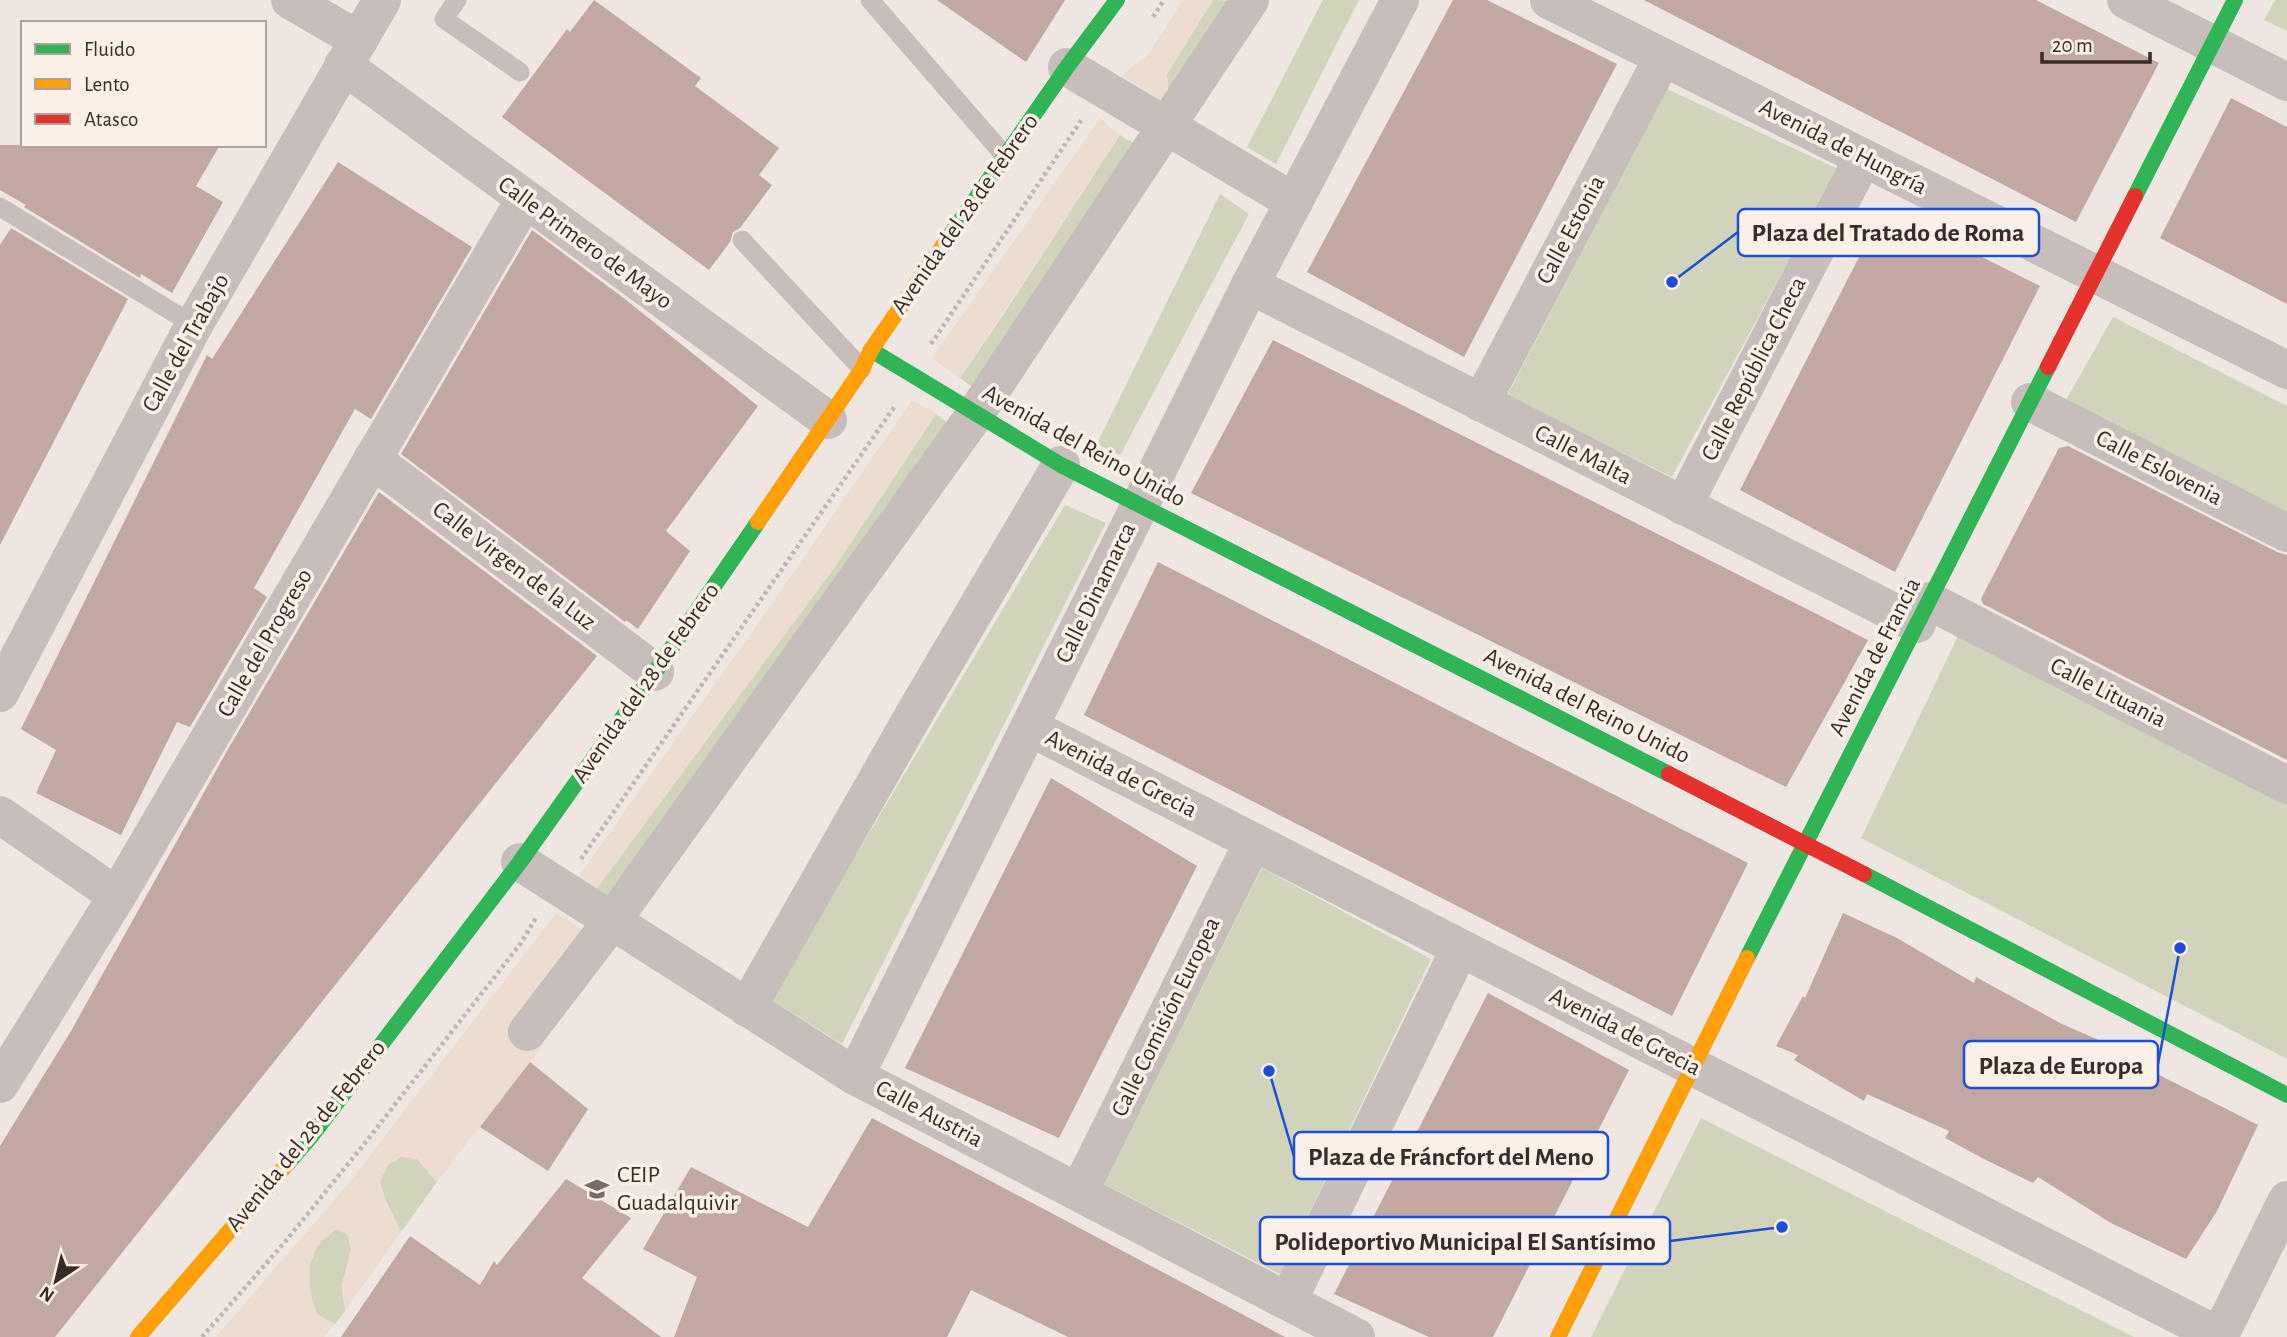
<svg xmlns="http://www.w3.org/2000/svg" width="2287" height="1337" font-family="'Alegreya Sans',sans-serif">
<rect width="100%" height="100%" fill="#eee7e1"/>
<g fill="#d1d3ba">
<polygon points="1213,0 1235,1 1169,106 1167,74"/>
<polygon points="1323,0 1359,0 1276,164 1247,147"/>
<polygon points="2275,0 2287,0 2287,31 2264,20"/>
<polygon points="1667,89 1838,169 1672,477 1507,396"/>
<polygon points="1120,135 1140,147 979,392 960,378 1005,312"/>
<polygon points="1220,194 1249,214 1120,455 1097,444"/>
<polygon points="2113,317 2287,406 2287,518 2065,402"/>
<polygon points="936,414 955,429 614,906 593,894 691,757 829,575"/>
<polygon points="1065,505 1106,523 842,1044 770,999"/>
<polygon points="1958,636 2287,803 2287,1059 1861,838"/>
<polygon points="1262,868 1431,959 1280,1274 1104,1184"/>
<polygon points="1701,1118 2134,1337 1591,1337"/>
<polygon points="401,1157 417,1159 437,1182 401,1232 385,1199 380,1181 388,1165"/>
<path d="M336 1229 348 1234 351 1250 342 1284 345 1311 335 1324 316 1314C310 1293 303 1263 319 1244 324 1238 331 1234 336 1229Z"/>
</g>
<g fill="#ecddd0">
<polygon points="1183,0 1213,0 1167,74 1169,106 1122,75 1148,55"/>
<polygon points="1100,118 1120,135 960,378 932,358"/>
<polygon points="912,400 936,414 829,575 593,894 576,880 773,602"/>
<polygon points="556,913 587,933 527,1032 544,1044 437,1182 417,1159 401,1157 388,1165 380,1181 385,1199 401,1232 345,1311 342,1284 351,1250 348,1235 336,1229 318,1245 310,1264 310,1293 317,1314 335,1324 324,1337 216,1337 351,1180"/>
</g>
<g fill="#c1a8a2">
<polygon points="594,0 701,78 695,86 779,148 759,175 772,185 740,228 733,232 730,242 709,270 502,117 567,29 570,32"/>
<polygon points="937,0 1065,0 1026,62"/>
<polygon points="1453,0 1487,0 1617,64 1464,357 1307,272"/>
<polygon points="1644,0 2036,0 2159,63 2076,222"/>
<polygon points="2231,98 2287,127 2287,304 2160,238"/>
<polygon points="0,145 220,145 196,186 223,202 172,293 141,274 140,278 24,207 26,205 0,190"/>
<polygon points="338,162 472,247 371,419 355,409 254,588 267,597 190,727 177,722 121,835 36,793 56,750 21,729 207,355 212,359"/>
<polygon points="1884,208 2040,286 1895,572 1740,490"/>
<polygon points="11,228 128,299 0,545 0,245"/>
<polygon points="532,230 625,299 758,406 666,531 690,551 638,629 626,620 625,622 401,454"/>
<polygon points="1273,340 1868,640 1786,787 1191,493"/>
<polygon points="2068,446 2277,552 2287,555 2287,760 1983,604 1981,599 2059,448"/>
<polygon points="379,492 597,656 55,1337 0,1337 0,1146 71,1031 227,751"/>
<polygon points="1158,562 1748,863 1672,1016 1084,715"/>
<polygon points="1051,778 1197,866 1059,1138 905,1068"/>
<polygon points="1843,913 1897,938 1974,983 1976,977 2062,1024 2110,1045 2108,1049 2258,1125 2217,1211 2186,1259 2111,1223 2038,1177 2033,1183 1986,1160 1945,1138 1949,1131 1867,1094 1864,1101 1794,1060 1798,1055 1776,1046 1803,996 1805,998"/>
<polygon points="1488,993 1629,1070 1493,1337 1429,1337 1334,1294"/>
<polygon points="530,1062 588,1109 548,1171 480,1127"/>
<polygon points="872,1118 1285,1337 1068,1337 971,1290 947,1337 674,1337 697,1277 643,1249 691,1167 808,1227"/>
<polygon points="566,1179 631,1218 582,1278 661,1337 341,1337 410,1236 480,1285 494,1261 497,1265"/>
</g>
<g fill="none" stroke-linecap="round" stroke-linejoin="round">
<g stroke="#bfb7b2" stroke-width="4.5" stroke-dasharray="3.5 3.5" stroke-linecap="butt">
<polyline points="1153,17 1164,0"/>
<polyline points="931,344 1082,119"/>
<polyline points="581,859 895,406"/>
<polyline points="202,1337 284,1243 365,1143 521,943 537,916"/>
</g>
<g stroke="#c6beba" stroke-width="19">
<polyline points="457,0 444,19 520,72"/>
<polyline points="870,0 1005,156"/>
<polyline points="0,207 194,325"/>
<polyline points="742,240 862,369"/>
</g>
<g stroke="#c6beba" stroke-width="38">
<polyline points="290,0 359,40"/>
<polyline points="1549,0 2287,370"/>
<polyline points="2126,0 2287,82"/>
<polyline points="343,65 828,420"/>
<polyline points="1067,67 1294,202"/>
<polyline points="1250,285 1917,624"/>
<polyline points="2030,402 2287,533"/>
<polyline points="1481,403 1663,57"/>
<polyline points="372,459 655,672"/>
<polyline points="1683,506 1863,158"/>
<polyline points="1929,601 2287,785"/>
<polyline points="0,693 194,325 382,0"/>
<polyline points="1029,727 2221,1337"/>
<polyline points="0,815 117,896"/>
<polyline points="520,862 855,1076 1356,1337"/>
<polyline points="747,1008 916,711 1061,465"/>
<polyline points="527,1032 612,921 976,413 1250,0"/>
<polyline points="855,1076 1250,285 1400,0"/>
<polyline points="0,1084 117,896 525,199"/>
<polyline points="1079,1192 1253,842"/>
<polyline points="1288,1301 1460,948"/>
<polyline points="2219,1337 2287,1200"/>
</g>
<g stroke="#30b455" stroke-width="16">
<polyline points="2135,196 2235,0"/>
<polyline points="947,240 1067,67 1117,0"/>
<polyline points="871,350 1061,465 1669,774"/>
<polyline points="1864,874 2287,1095"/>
<polyline points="1747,958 2048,367"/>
<polyline points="287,1164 313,1134 520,862 655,672 758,522"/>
</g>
<g stroke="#ff9f0a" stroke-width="16">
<polyline points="758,522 862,369 871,350 947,240"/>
<polyline points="138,1337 287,1164"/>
<polyline points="1558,1337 1747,958"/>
</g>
<g stroke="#e5322d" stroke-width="16">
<polyline points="2048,367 2135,196"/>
<polyline points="1669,774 1864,874"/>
</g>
</g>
<defs>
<g id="school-bare" transform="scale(1.89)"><path d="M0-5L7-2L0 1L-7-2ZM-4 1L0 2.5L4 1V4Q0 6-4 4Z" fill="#786d69" stroke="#faf0e8" stroke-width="2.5" paint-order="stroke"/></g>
</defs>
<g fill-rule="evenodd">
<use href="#school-bare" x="597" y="1189"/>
</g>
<g text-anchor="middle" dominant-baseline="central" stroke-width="7" stroke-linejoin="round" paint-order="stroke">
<g font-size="24" fill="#382b28" stroke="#faf0e8">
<text transform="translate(1843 147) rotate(27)">Avenida de Hungría</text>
<text transform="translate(965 214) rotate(-55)">Avenida del 28 de Febrero</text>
<text transform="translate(1571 230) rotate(-62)">Calle Estonia</text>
<text transform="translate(585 243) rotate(36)">Calle Primero de Mayo</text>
<text transform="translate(186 343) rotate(-61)">Calle del Trabajo</text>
<text transform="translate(1754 369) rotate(-63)">Calle República Checa</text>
<text transform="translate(1084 446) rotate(29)">Avenida del Reino Unido</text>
<text transform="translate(1583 455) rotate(27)">Calle Malta</text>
<text transform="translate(2159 468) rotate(27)">Calle Eslovenia</text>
<text transform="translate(514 566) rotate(37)">Calle Virgen de la Luz</text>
<text transform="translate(1096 593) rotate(-64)">Calle Dinamarca</text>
<text transform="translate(265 643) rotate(-60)">Calle del Progreso</text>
<text transform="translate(1875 657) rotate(-63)">Avenida de Francia</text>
<text transform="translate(646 683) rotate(-55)">Avenida del 28 de Febrero</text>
<text transform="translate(2108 693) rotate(27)">Calle Lituania</text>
<text transform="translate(1587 706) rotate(27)">Avenida del Reino Unido</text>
<text transform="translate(1121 774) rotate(27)">Avenida de Grecia</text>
<text transform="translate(1166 1017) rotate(-64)">Calle Comisión Europea</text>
<text transform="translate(1625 1032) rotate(27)">Avenida de Grecia</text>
<text transform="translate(929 1114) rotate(28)">Calle Austria</text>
<text transform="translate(306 1136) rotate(-51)">Avenida del 28 de Febrero</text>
</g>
<g font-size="24" fill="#382b28" stroke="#faf0e8" text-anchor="start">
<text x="617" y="1175">CEIP<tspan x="617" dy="28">Guadalquivir</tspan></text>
</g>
</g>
<path fill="none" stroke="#1d4ed8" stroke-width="2.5" d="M1672 282L1738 232M2180 948L2158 1064M1269 1071L1294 1156M1782 1227L1670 1241"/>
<g fill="#1d4ed8" stroke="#faf0e8" stroke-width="2.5">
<circle cx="1672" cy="282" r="7"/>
<circle cx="2180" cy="948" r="7"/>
<circle cx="1269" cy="1071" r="7"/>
<circle cx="1782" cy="1227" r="7"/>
</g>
<g fill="#faf0e8" stroke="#1d4ed8" stroke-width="2.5">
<rect x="1738" y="209" width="301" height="47" rx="7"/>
<rect x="1964" y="1041" width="194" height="47" rx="7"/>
<rect x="1294" y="1132" width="314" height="47" rx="7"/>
<rect x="1260" y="1217" width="410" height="47" rx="7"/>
</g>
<g font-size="26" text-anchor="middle" font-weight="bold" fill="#382b28">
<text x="1888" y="241">Plaza del Tratado de Roma</text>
<text x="2061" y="1074">Plaza de Europa</text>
<text x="1451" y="1165">Plaza de Fráncfort del Meno</text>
<text x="1465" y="1250">Polideportivo Municipal El Santísimo</text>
</g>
<rect x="21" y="21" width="245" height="126" fill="#faf0e8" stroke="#aca19b" stroke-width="2"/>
<rect x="35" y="44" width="35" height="10" fill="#30b455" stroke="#aca19b" stroke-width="2"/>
<text x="84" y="56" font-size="21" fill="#382b28">Fluido</text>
<rect x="35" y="79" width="35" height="10" fill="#ff9f0a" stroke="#aca19b" stroke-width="2"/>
<text x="84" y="91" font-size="21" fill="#382b28">Lento</text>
<rect x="35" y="114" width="35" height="10" fill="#e5322d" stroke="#aca19b" stroke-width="2"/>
<text x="84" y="126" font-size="21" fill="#382b28">Atasco</text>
<g transform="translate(56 1281) rotate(215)" stroke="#faf0e8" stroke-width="5" paint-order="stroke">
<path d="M0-5L12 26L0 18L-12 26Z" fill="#382b28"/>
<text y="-10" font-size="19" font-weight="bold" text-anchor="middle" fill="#382b28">N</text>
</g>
<path d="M2042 52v10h108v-10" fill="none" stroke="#382b28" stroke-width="3.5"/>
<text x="2052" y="52" font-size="21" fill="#382b28" stroke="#faf0e8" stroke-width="5" paint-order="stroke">20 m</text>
</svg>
